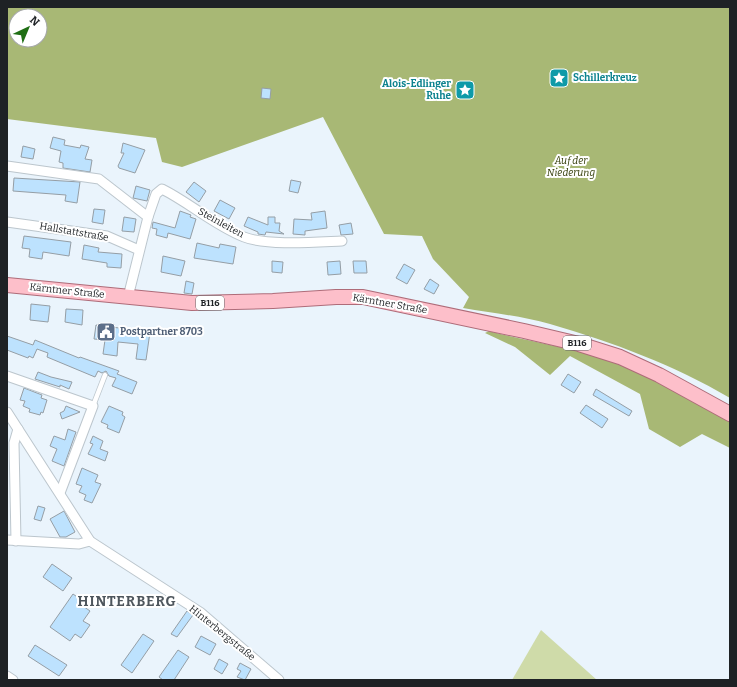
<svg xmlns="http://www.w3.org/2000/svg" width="737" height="687" font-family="Bitter,serif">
<rect width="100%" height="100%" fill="#eaf4fc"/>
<polygon fill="#cfdba9" points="541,630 597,680 512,680"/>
<g fill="#a8b875" fill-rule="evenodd">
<path d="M7 7H730V398C674 365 612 342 550 324 522 316 492 313 463 308L469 297 433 259 422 236 384 234 323 117 182 167 162 162 156 138 7 119ZM16 16H40V40H16Z"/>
<path d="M489 331C527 341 567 347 605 358 647 372 692 398 730 421V448L702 434 680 447 649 429 640 394 570 356 550 375 515 347 485 333Z"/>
</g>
<g fill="#bde2fe" stroke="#959ea5">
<polygon points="262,88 271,89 270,99 261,98"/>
<polygon points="53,137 65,140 64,145 80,148 81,145 89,147 85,159 92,160 90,172 63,168 63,163 59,162 61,151 50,148"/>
<polygon points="123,143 145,150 135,173 119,168 118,166 124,153 121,153"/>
<polygon points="23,146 35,149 33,159 21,157"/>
<polygon points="14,178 80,182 77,203 65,201 66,195 13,191"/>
<polygon points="291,180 301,182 298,193 289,191"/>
<polygon points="194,182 206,191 199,202 186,192"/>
<polygon points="136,186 150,190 147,201 133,198"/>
<polygon points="220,200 235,208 229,219 214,211"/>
<polygon points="94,209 105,210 103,224 92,222"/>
<polygon points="180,211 191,215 190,217 196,219 190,239 168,233 167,238 156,235 157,229 152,228 153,222 175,228"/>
<polygon points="325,211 327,228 305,231 305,235 293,234 294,219 312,220 311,213"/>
<polygon points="124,217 136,219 134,232 122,231"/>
<polygon points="248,217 268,225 268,217 275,217 275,223 280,223 279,231 284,234 266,232 265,235 258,234 258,232 244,226"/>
<polygon points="351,223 353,234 341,235 339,225"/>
<polygon points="24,236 71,242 69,256 43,252 42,259 29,257 30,249 22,248"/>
<polygon points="197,243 219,248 220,244 236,247 233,264 194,258"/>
<polygon points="84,245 99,248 98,252 122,254 121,268 107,267 107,263 82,259"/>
<polygon points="163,256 185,261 181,276 161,272"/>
<polygon points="272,261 283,262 282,273 272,272"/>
<polygon points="340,261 341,274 328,275 327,262"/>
<polygon points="353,261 366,261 367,273 354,273"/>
<polygon points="404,264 415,270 407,284 396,278"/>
<polygon points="430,279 439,285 434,294 424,289"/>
<polygon points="186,281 194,283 192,294 184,293"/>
<polygon points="31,304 50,306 48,322 30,320"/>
<polygon points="66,309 83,310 82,325 65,322"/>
<polygon points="96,325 150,332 146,360 136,359 138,344 118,342 117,356 103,354 105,340 94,339"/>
<polygon points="7,336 33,345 35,340 79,358 80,357 119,371 117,374 137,382 132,394 112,386 116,378 109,376 106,371 102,373 98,371 95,377 47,357 48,353 37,349 33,358 29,356 28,358 7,350"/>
<polygon points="38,372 51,377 72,382 69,389 60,385 60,387 35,379"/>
<polygon points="568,374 581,382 574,393 561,385"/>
<polygon points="24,388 42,395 41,398 47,400 43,413 41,412 40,415 29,412 30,409 23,406 25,401 20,400"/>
<polygon points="596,389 632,411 629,416 593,395"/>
<polygon points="586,405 608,419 602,428 580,413"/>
<polygon points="66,406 80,412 62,419 60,413 64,411"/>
<polygon points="109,406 123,412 122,415 125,417 119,433 107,428 108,425 101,422"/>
<polygon points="68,429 76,432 64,466 52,461 57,449 50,446 54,436 65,440"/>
<polygon points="93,436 103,441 100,449 108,452 105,461 88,454 93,444 90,443"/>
<polygon points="82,468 98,475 95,482 101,484 92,503 84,500 86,495 79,492 82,486 76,484"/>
<polygon points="38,506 45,508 41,521 34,519"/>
<polygon points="64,511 75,532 66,537 60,537 50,519"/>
<polygon points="52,564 72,578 63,591 43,577"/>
<polygon points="73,594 83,601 80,604 90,611 83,621 90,625 81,638 75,634 70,641 50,627"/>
<polygon points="187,611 193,615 177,637 171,634"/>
<polygon points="143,634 154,641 132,673 121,665"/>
<polygon points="201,636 216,644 210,655 195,647"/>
<polygon points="35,645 67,665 59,676 28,656"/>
<polygon points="178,650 189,657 174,680 163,680 159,677"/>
<polygon points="219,659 228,664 222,674 214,669"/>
<polygon points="240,663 251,669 245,680 237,677 241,671 237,669"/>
</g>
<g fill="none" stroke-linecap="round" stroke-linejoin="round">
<g stroke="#bcc6cd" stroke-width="6">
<polyline id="lane" points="93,406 105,375"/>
</g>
<g stroke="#bcc6cd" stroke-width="11">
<g id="street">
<path d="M7 166 99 179 148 217 156 194 162 189C190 203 214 225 244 237 266 246 317 242 342 241"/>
<polyline points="7,222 107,236 139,250"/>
<polyline points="128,297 148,217"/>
<polyline points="7,376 93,406 60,493"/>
<polyline points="7,412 90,541 200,612 279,680"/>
<polyline points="7,540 79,544 90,541"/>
<polyline points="16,541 14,443 18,429"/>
<polyline points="7,676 13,680"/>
</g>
</g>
<g stroke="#ae6c79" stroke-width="16">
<polyline id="primary" points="7,285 192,303 273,301 336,297 363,297 524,331 579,344 620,357 659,375 730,414"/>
</g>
<use href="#lane" stroke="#fff" stroke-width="4.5"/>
<use href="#street" stroke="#fff" stroke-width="9"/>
<use href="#primary" stroke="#fdbfca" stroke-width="14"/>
</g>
<defs>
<g id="sight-square" transform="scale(1)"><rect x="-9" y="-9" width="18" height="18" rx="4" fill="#0f9aa8" stroke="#fff"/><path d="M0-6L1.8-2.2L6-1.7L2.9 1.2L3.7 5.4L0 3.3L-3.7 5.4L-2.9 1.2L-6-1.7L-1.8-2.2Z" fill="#fff"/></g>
<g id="civic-square" transform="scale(1)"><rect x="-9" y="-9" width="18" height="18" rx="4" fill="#5c6f8a" stroke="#fff"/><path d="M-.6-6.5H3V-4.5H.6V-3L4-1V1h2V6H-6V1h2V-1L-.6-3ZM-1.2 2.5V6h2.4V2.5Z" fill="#fff"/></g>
</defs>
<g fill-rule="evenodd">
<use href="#sight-square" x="559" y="78"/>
<use href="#sight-square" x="465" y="90"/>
<use href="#civic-square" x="106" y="332"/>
</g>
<g text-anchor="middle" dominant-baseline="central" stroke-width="4" stroke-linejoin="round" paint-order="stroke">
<g fill="#fff" stroke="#626466" stroke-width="1">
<rect x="196" y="296" width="28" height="14" rx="3"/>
<rect x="563" y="336" width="28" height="14" rx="3"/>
</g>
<g font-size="9" font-weight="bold" fill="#1e2225">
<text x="210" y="303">B116</text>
<text x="577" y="343">B116</text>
</g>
<g font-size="10" font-weight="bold" fill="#0d838f" stroke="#fff" text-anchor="start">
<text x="573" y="78">Schillerkreuz</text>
<text x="451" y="84" text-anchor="end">Alois-Edlinger<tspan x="451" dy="12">Ruhe</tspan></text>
</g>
<g font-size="10" font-style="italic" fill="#313a05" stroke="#fff">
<text x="571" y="161">Auf der<tspan x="571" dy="12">Niederung</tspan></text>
</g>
<g font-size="10" fill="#1e2225" stroke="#fff">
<text transform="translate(221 223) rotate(29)">Steinleiten</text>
<text transform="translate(74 232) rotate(10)">Hallstattstraße</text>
<text transform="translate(67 291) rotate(6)">Kärntner Straße</text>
<text transform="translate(390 304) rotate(10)">Kärntner Straße</text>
<text transform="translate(222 633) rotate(39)">Hinterbergstraße</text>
</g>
<g font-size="10" font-weight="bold" fill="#4e5e75" stroke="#fff" text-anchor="start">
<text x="120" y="332">Postpartner 8703</text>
</g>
<g font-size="14" font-weight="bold" letter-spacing="1" fill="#4e565d" stroke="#fff">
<text x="127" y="601">HINTERBERG</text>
</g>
</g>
<rect width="737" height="687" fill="none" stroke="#1e2225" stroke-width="16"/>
<g transform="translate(28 28) rotate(44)"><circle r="19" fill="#ffffff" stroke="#a5a7a8"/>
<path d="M0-3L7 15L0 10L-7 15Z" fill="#1f6e14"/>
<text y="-6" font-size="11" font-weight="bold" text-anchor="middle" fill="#1e2225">N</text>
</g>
</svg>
